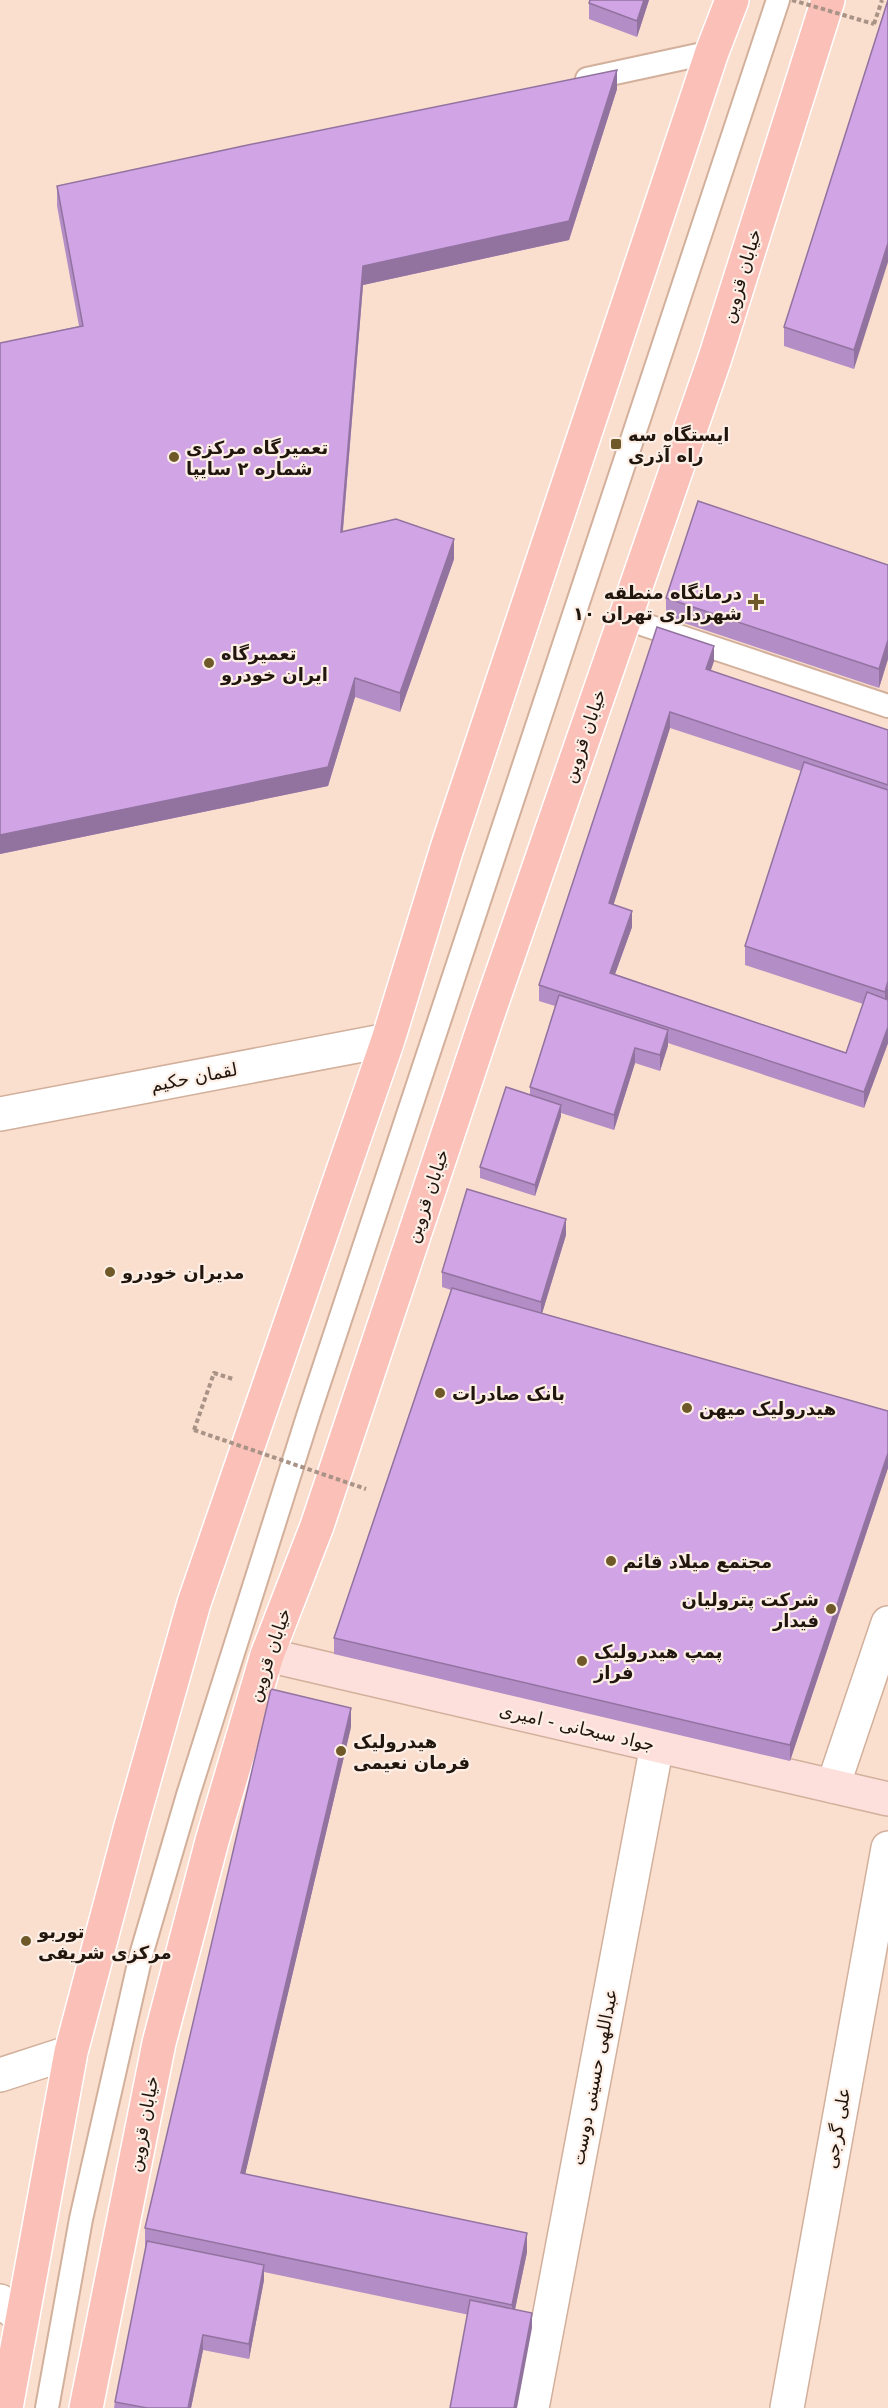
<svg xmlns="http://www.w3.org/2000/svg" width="888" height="2408" font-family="'DejaVu Sans',Cairo,sans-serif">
<rect width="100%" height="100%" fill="#fadece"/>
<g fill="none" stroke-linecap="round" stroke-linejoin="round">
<g stroke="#d2b09c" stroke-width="26">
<g id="service">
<polyline points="587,79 712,52"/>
<polyline points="624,618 888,706"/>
<polyline points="47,2408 81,2219 141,1955 188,1795 309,1413 778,0"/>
</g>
</g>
<g stroke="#d2b09c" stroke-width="36">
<g id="minor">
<polyline points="833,1786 888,1623"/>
<polyline points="532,2408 657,1745"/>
<polyline points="787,2408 888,1848"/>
</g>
</g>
<g stroke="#d2b09c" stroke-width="36">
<g id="tertiary">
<polyline points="0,1114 388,1040"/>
<polyline points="0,2075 71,2052"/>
<polyline points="0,2301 22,2318"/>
</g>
</g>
<g stroke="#d2b09c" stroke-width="36">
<polyline id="secondary" points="267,1655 888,1799"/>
</g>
<g stroke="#fff" stroke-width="36">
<g id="primary">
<polyline points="6,2408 71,2052 131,1826 194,1603 388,1040 447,848 712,52 732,0"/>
<polyline points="86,2408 159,2043 212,1841 267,1655 317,1526 486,1020 715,358 828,0"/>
</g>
</g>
<g stroke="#a99386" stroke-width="4" stroke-dasharray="4.5 3" stroke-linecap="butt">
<polyline points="874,24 882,0"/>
<polyline points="194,1430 214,1373 233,1379"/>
</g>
<use href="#service" stroke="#fff" stroke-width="22"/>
<use href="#minor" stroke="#fff" stroke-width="33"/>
<use href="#tertiary" stroke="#fff" stroke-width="33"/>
<use href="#secondary" stroke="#fde0dc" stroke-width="33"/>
<use href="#primary" stroke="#fbc1b9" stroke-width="33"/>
<g stroke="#a99386" stroke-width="4" stroke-dasharray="4.5 3" stroke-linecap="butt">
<polyline points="792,0 874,24"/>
<polyline points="194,1430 366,1489"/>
</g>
</g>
<g fill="#b38dc5" fill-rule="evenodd">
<polygon points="590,0 649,0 637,37 589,19 589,3"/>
<polygon points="888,0 854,369 784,346 784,327"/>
<polygon points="617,89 569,240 363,285 343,531 454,559 400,712 355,697 328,786 0,854 0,343 79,326 57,206 57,186"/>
<polygon points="888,565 888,659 879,688 666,617 666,598"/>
<path d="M657 627 714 661 710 671 888 730V1043L864 1108 668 1043 660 1071 635 1063 614 1130 561 1113V1116L535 1196 480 1178V1167L530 1095V1087L555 1006 539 1001V985ZM670 728 801 771 745 946V965L863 1004 846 1053 615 974 632 927 613 905Z"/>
<polygon points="566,1235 542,1313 888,1411 888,1468 790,1761 334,1654 334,1638 451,1290 442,1287 442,1272"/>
<polygon points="351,1727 245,2174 527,2252 515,2309 532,2328 264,2272 264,2280 249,2359 203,2350 191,2408 114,2408 115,2402 146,2247 145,2247 145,2228"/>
</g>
<g fill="#9273a0">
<polygon points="644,0 649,0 637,37 637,21"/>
<polygon points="617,70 617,89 569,240 363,285 341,551 341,532 363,266"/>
<polygon points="888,243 888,262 854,369 854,350"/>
<polygon points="454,539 454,559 400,712 400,693"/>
<polygon points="888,640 888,659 879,688 879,669"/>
<polygon points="714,646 714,661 706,685 706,669"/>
<polygon points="355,678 355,697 328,786 0,854 0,835"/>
<polygon points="670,712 670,728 609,919 609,903"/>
<polygon points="632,911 632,927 610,988 610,973"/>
<polygon points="888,981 888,1000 885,1011 885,992"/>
<polygon points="888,1027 888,1043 864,1108 864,1092"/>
<polygon points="668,1030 668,1046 660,1071 660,1055"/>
<polygon points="635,1048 635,1063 614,1130 614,1115"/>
<polygon points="561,1105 561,1116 535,1196 535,1185"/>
<polygon points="566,1219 566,1235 541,1317 541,1302"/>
<polygon points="888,1453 888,1468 790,1761 790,1745"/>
<polygon points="351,1708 351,1727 241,2192 241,2173"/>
<polygon points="527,2233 527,2252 512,2324 512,2305"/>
<polygon points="264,2265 264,2280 249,2359 249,2344"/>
<polygon points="532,2313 532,2328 517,2408 514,2408"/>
<polygon points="203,2335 203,2350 191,2408 188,2408"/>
</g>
<g fill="#d0a4e5" stroke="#9273a0" stroke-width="1.5">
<polygon points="590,0 644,0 637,21 589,3"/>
<polygon points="888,0 888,243 854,350 784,327"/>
<polygon points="617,70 569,221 363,266 341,532 396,519 454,539 400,693 355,678 328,767 0,835 0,343 83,326 57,186 243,146"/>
<polygon points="698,501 888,565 888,640 879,669 666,598"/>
<polygon points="657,627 714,646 706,669 888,730 888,785 670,712 609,903 632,911 610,973 846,1053 867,992 888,1000 888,1027 864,1092 539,985"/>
<polygon points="804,762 888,790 888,981 885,992 745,946"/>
<polygon points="559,995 668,1030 660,1055 635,1048 614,1115 530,1087"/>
<polygon points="506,1087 561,1105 535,1185 480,1167"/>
<polygon points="467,1189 566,1219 541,1302 442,1272"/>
<polygon points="452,1288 888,1411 888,1453 790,1745 334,1638"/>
<polygon points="271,1689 351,1708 241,2173 527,2233 512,2305 145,2228"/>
<polygon points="147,2241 264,2265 249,2344 203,2335 188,2408 147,2408 115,2402"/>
<polygon points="470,2300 532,2313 514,2408 450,2408"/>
</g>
<g fill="#6f5928" stroke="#fdefe6" stroke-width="2">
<rect x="610" y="438" width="12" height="12" rx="3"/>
<circle cx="174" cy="457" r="6"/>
<path d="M753 593h6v6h6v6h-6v6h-6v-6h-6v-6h6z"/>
<circle cx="209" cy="663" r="6"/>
<circle cx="110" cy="1272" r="6"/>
<circle cx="440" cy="1393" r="6"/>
<circle cx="687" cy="1408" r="6"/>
<circle cx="611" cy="1561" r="6"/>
<circle cx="831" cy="1609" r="6"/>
<circle cx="582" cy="1661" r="6"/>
<circle cx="341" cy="1751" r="6"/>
<circle cx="26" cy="1941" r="6"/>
</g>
<g text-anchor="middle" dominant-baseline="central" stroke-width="4.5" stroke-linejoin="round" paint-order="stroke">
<g font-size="18" fill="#21160e" stroke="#fdefe6">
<text transform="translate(741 276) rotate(-73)">خیابان قزوین</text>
<text transform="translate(584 736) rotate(-71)">خیابان قزوین</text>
<text transform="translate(194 1077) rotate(-11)">لقمان حکیم</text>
<text transform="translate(427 1196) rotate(-71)">خیابان قزوین</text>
<text transform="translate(269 1655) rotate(-71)">خیابان قزوین</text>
<text transform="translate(577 1727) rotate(13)">جواد سبحانی - امیری</text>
<text transform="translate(594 2077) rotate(-79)">عبداللهی حسینی دوست</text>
<text transform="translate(143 2124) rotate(-79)">خیابان قزوین</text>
<text transform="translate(837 2128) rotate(-80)">علی گرجی</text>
</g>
<g font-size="18" font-weight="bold" fill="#21160e" stroke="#fdefe6" text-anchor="start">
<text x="628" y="434">ایستگاه سه<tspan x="628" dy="21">راه آذری</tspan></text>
<text x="186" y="447">تعمیرگاه مرکزی<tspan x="186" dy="21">شماره ۲ سایپا</tspan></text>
<text x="742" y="592" text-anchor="end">درمانگاه منطقه<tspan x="742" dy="21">۱۰ شهرداری تهران</tspan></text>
<text x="221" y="653">تعمیرگاه<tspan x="221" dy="21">ایران خودرو</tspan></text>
<text x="122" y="1272">مدیران خودرو</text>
<text x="452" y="1393">بانک صادرات</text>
<text x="699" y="1408">هیدرولیک میهن</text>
<text x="623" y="1561">مجتمع میلاد قائم</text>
<text x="819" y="1599" text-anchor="end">شرکت پترولیان<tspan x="819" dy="21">فیدار</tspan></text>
<text x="594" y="1651">پمپ هیدرولیک<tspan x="594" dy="21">فراز</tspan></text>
<text x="353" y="1741">هیدرولیک<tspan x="353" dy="21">فرمان نعیمی</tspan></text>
<text x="38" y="1931">توربو<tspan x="38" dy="21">مرکزی شریفی</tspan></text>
</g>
</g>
</svg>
